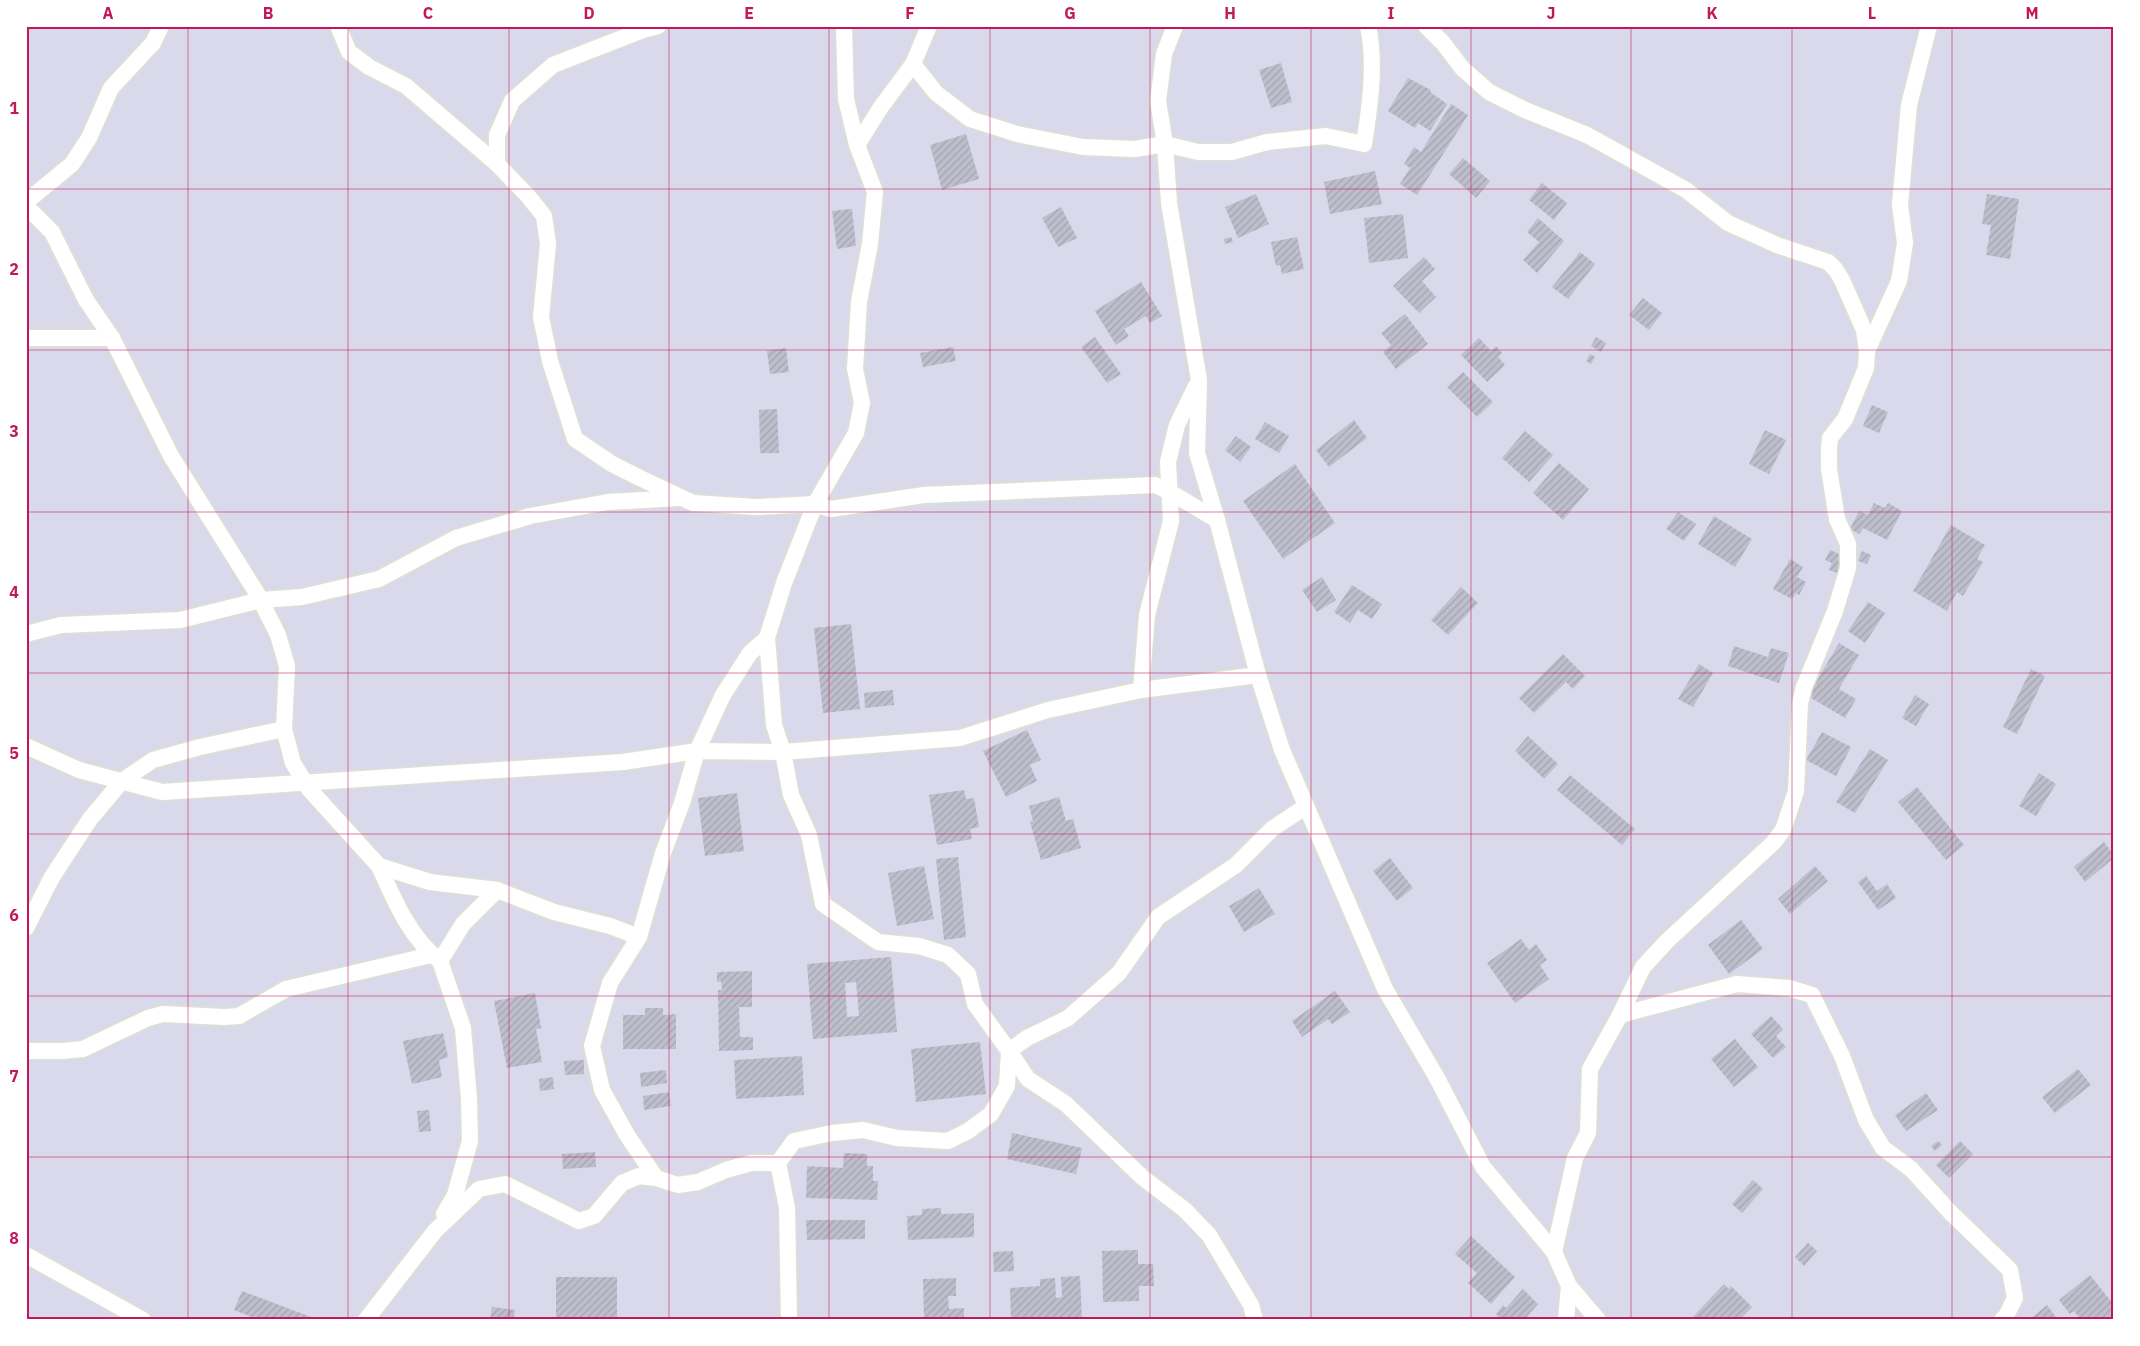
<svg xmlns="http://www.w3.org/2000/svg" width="2140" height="1346" font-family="'IBM Plex Sans',sans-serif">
<defs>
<pattern id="building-hatch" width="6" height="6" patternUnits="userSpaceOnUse" patternTransform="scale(1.25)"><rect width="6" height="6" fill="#bfbecc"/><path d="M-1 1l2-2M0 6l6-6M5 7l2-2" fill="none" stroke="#a4a3af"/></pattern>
</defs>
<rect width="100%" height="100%" fill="#dad9eb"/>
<g fill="url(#building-hatch)" fill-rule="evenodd">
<polygon points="1281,63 1292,102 1271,108 1259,70"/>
<polygon points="1408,78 1431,90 1430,92 1447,104 1430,131 1418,123 1415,128 1388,111"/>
<polygon points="1451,104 1468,115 1417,195 1400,184 1410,168 1404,164 1414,147 1421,152"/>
<polygon points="966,134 979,179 942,190 930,145"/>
<polygon points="1463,158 1490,181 1476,198 1449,174"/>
<polygon points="1375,171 1382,204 1330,214 1324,182"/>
<polygon points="1542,183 1567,203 1554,220 1529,200"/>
<polygon points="1256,194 1269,224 1238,238 1225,207"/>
<polygon points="1987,194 2019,199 2010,259 1986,255 1991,225 1982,224"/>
<polygon points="1061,207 1077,238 1058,247 1042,218"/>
<polygon points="852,209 856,246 837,249 832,211"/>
<polygon points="1403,214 1408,258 1369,263 1364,218"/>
<polygon points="1538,218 1564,241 1537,273 1523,260 1539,242 1527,232"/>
<polygon points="1231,237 1233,242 1225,244 1224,239"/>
<polygon points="1297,237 1304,269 1282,274 1280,265 1276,266 1271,242"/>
<polygon points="1580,252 1595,264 1568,299 1552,287"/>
<polygon points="1424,257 1435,269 1422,281 1436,297 1419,313 1393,286"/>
<polygon points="1141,282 1162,316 1150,323 1146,316 1124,329 1129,336 1116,345 1095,311"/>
<polygon points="1643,298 1662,313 1649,330 1629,315"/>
<polygon points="1405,314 1428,344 1396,369 1383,352 1391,345 1381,333"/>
<polygon points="1095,337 1121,374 1107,383 1081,347"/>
<polygon points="1596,337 1606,343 1601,352 1591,346"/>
<polygon points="1479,338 1491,351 1496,346 1502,353 1498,357 1505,365 1487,382 1461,355"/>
<polygon points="953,347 956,361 923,367 920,353"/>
<polygon points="786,348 789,372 770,374 767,351"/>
<polygon points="1590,354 1595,357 1591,364 1586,361"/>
<polygon points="1463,372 1493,402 1477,417 1447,387"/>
<polygon points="1872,405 1888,412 1879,433 1863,426"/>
<polygon points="777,409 779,453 760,453 759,410"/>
<polygon points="1354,420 1367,438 1329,467 1316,450"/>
<polygon points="1265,422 1289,436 1279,453 1255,439"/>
<polygon points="1765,430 1786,440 1769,474 1749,464"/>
<polygon points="1525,431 1553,455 1529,482 1502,458"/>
<polygon points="1236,436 1251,447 1240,462 1225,450"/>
<polygon points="1559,463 1589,489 1563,520 1533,493"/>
<polygon points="1295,464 1335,523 1283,559 1243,501"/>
<polygon points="1874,503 1885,508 1888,503 1902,511 1887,540 1863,528 1859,534 1850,529 1859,511 1868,515"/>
<polygon points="1678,512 1696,524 1684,541 1666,529"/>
<polygon points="1714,516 1752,539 1735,567 1698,544"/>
<polygon points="1951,525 1985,545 1977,559 1983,562 1963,596 1957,592 1947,611 1913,591"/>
<polygon points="1830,550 1844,556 1837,573 1829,570 1832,563 1825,560"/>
<polygon points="1862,551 1871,555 1867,564 1858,561"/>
<polygon points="1790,559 1803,567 1797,577 1806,582 1799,595 1796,593 1792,599 1773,589"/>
<polygon points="1322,577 1336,600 1317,612 1302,590"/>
<polygon points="1352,585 1382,604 1372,619 1358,610 1350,623 1334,612"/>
<polygon points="1461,587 1478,603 1448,635 1431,620"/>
<polygon points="1868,602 1885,613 1865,643 1848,631"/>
<polygon points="851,624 860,709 823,713 814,628"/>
<polygon points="1839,643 1859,655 1839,689 1856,699 1845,718 1808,696"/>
<polygon points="1734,646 1768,657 1771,648 1789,653 1779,683 1728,666"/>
<polygon points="1563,654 1585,676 1573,689 1566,682 1534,713 1519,698"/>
<polygon points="1699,664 1713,673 1693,707 1678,699"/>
<polygon points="2031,669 2045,676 2017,734 2003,727"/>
<polygon points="893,690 894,705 865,708 864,693"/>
<polygon points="1915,695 1929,704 1916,726 1902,718"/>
<polygon points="1027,730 1041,760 1030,765 1037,781 1006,797 983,751"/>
<polygon points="1822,732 1851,747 1836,776 1806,760"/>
<polygon points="1528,736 1558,764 1544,779 1515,751"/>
<polygon points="1870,749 1888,760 1855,813 1836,802"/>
<polygon points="2039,773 2056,784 2036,816 2019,806"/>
<polygon points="1570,775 1635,829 1622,845 1557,790"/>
<polygon points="1917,787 1964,845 1946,860 1898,802"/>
<polygon points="964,790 966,799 974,798 979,827 970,829 972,839 937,845 929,795"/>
<polygon points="737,793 744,851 705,856 698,798"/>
<polygon points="1059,797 1066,821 1073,819 1081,848 1041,860 1030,822 1033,821 1029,806"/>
<polygon points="2104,842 2114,855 2114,858 2085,882 2074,867"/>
<polygon points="958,857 966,937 944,940 936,859"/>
<polygon points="1390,858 1413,888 1397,901 1373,871"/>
<polygon points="924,866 934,919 897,926 888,873"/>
<polygon points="1815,866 1828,881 1790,914 1778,899"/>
<polygon points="1866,876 1877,891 1887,884 1896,898 1878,910 1858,882"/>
<polygon points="1259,888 1275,914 1244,932 1229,906"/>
<polygon points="1741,920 1763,949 1729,974 1708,945"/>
<polygon points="1521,939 1529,950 1536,944 1547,960 1540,965 1549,979 1515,1003 1487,963"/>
<path d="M891 957 897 1032 813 1039 807 964ZM856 982 859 1016 847 1017 845 983Z"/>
<polygon points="752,971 752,1007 739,1007 740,1037 753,1037 753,1050 719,1051 718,990 722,990 721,981 717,982 717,972"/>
<polygon points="1335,991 1350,1012 1332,1024 1328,1019 1302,1037 1292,1021"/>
<polygon points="535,993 541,1028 536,1029 542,1062 507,1068 494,1001"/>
<polygon points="645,1008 663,1008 663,1015 676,1014 676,1049 623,1049 623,1015 645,1015"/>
<polygon points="1771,1016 1783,1029 1776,1036 1786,1047 1773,1058 1751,1034"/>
<polygon points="443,1033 448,1057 439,1060 442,1077 412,1084 403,1041"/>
<polygon points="1735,1039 1758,1067 1734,1087 1711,1059"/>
<polygon points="980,1042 986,1094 916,1102 911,1049"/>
<polygon points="802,1056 804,1095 736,1099 734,1060"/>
<polygon points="584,1060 584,1074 565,1075 564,1061"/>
<polygon points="2078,1069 2091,1085 2055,1113 2042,1097"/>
<polygon points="666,1070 667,1083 641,1087 640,1073"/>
<polygon points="553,1077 554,1089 540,1091 539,1079"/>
<polygon points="669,1092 671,1106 644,1110 643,1096"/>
<polygon points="1926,1093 1938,1110 1906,1131 1895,1115"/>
<polygon points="429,1110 431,1131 419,1132 417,1111"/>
<polygon points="1012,1133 1082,1148 1076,1174 1007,1159"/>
<polygon points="1938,1141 1942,1145 1935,1151 1931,1146"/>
<polygon points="1960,1141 1973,1154 1949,1178 1936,1165"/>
<polygon points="595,1152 596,1167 563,1169 562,1154"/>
<polygon points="844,1153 867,1154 867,1166 873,1166 873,1181 878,1181 877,1200 806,1198 807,1166 843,1168"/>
<polygon points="1753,1180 1763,1189 1742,1213 1732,1204"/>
<polygon points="941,1208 941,1214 974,1213 974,1237 908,1240 907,1216 922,1215 922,1209"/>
<polygon points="806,1220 865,1220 865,1239 807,1240"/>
<polygon points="1471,1236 1515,1277 1491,1304 1468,1283 1477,1273 1455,1254"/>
<polygon points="1808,1243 1817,1251 1804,1266 1795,1257"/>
<polygon points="1138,1250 1138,1264 1153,1264 1154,1286 1139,1286 1139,1301 1103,1302 1102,1251"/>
<polygon points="1013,1251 1014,1271 994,1272 993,1252"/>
<polygon points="2090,1275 2114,1305 2114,1314 2106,1320 2081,1320 2074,1311 2070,1314 2059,1300"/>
<polygon points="1080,1276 1082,1320 1011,1320 1010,1288 1040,1286 1040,1279 1055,1278 1056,1298 1062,1297 1061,1277"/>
<rect x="556" y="1277" width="61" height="42"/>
<polygon points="956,1278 956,1296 948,1296 949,1309 964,1308 964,1320 924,1320 923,1279"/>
<polygon points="1724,1284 1729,1289 1731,1286 1752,1307 1742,1317 1745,1320 1690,1320"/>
<polygon points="1523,1289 1538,1304 1524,1320 1502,1320 1496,1314 1503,1305 1506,1308"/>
<polygon points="242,1291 319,1320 259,1320 234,1310"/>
<polygon points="2047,1305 2058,1320 2029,1320"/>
<polygon points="492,1307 515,1310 513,1320 490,1320"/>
</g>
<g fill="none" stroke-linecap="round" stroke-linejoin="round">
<g stroke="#dde1cf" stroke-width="19">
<g id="minor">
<polyline points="338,26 349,52 369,67 406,86 497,164"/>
<polyline points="658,26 643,30 553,65 512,101 497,135 497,164 528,196 544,216 548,244 541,317 550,361 575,439 612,464 642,479 693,503 757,507 815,504 831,509 924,495 1155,485 1170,492 1217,520"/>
<polyline points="844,26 846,99 857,145 875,192 870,244 859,302 855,369 862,403 856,433 815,504 784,583 767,638 774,725 783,752 791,795 809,835 823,904 878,942 919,946 948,955 968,974 975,1004 1009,1051 1027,1038 1068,1018 1119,973 1158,917 1236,865 1272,829 1306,806"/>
<polyline points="1175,26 1164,54 1158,101 1165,144 1169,203 1199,380 1197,453 1217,520 1258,675 1282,750 1385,989 1437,1078 1483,1167 1554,1252 1569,1286 1598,1320"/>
<polyline points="1426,26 1443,43 1462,68 1489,92 1525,110 1587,135 1686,190 1728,223 1777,245 1828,262 1836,270 1842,280 1864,330 1867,351 1866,368 1845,419 1830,438 1829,448 1829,469 1837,519 1848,544 1848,568 1835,611 1804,687 1800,703 1796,791 1783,830 1773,843 1667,941 1643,967 1620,1015 1590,1069 1588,1133 1575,1158 1554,1252"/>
<path d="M913 64 936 93 970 119 1017 134 1083 147 1135 149 1165 144 1198 152H1232L1267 142 1326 136 1364 144C1370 106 1376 64 1368 26"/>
<polyline points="857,145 881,107 913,64 929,26"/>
<polyline points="26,202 72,164 89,138 111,88 153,43 161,26"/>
<polyline points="26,206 52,232 86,300 112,338 171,456 258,595 278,635 287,666 284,729 293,763 309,789 379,866 430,882 497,890 554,912 610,926 639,937"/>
<polyline points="26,338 112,338"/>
<polyline points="1867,351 1899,281 1905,243 1900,205 1909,105 1929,26"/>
<polyline points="26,634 61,625 180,620 261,600 302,597 379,579 456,538 530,516 608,502 680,498"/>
<polyline points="1141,690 1147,615 1171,521 1168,462 1177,425 1196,386"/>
<polyline points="26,746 79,770 162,792 623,762 697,751 783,752 960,738 1048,710 1141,690 1258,675"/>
<path d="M379 866C394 900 410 938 440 961L463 1028 469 1099 470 1141 455 1195 444 1214"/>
<polyline points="26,928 52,877 90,819 122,781 153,760 200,747 284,729"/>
<polyline points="440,961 463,924 497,890"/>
<polyline points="1620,1015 1737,984 1789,988 1812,995 1842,1056 1866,1120 1883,1148 1911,1169 1950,1212 2010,1270 2015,1298 2006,1316 2002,1320"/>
<polyline points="26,1051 62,1051 83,1049 148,1018 163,1014 224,1017 239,1016 286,989 431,955"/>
<polyline points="656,1178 627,1135 602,1090 592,1046 610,983 639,937 663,853 682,803 697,751 723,695 750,653 767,638"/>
<polyline points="26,1255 143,1320"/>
<polyline points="366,1320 435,1231 479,1189 505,1184 579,1221 594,1216 622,1183 639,1176 656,1178 678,1185 698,1182 726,1170 751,1163 778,1163"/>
<polyline points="789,1320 787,1208 778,1163 794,1141 832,1133 863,1130 897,1138 948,1141 968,1131 991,1114 1007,1086 1009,1051 1028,1079 1066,1104 1142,1177 1185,1210 1209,1235 1251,1305 1255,1320"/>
<polyline points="1566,1320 1569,1286"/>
</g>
</g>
<use href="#minor" stroke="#fff" stroke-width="16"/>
</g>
<path fill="none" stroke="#c2185b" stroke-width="1" stroke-opacity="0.55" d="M188 26V1320M348 26V1320M509 26V1320M669 26V1320M829 26V1320M990 26V1320M1150 26V1320M1311 26V1320M1471 26V1320M1631 26V1320M1792 26V1320M1952 26V1320M26 189H2114M26 350H2114M26 512H2114M26 673H2114M26 834H2114M26 996H2114M26 1157H2114"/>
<rect width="2140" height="1346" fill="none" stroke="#ffffff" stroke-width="55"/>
<rect x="28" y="28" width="2084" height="1290" fill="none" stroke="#c2185b" stroke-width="2"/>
<g font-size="16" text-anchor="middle" font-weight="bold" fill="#c2185b">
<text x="108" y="19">A</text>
<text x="268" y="19">B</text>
<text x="428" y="19">C</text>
<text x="589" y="19">D</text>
<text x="749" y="19">E</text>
<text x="910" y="19">F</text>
<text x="1070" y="19">G</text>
<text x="1230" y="19">H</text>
<text x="1391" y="19">I</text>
<text x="1551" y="19">J</text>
<text x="1712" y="19">K</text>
<text x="1872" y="19">L</text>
<text x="2032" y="19">M</text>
<text x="14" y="114">1</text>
<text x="14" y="275">2</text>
<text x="14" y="437">3</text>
<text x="14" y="598">4</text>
<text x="14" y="759">5</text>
<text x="14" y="921">6</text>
<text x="14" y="1082">7</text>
<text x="14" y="1244">8</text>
</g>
</svg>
